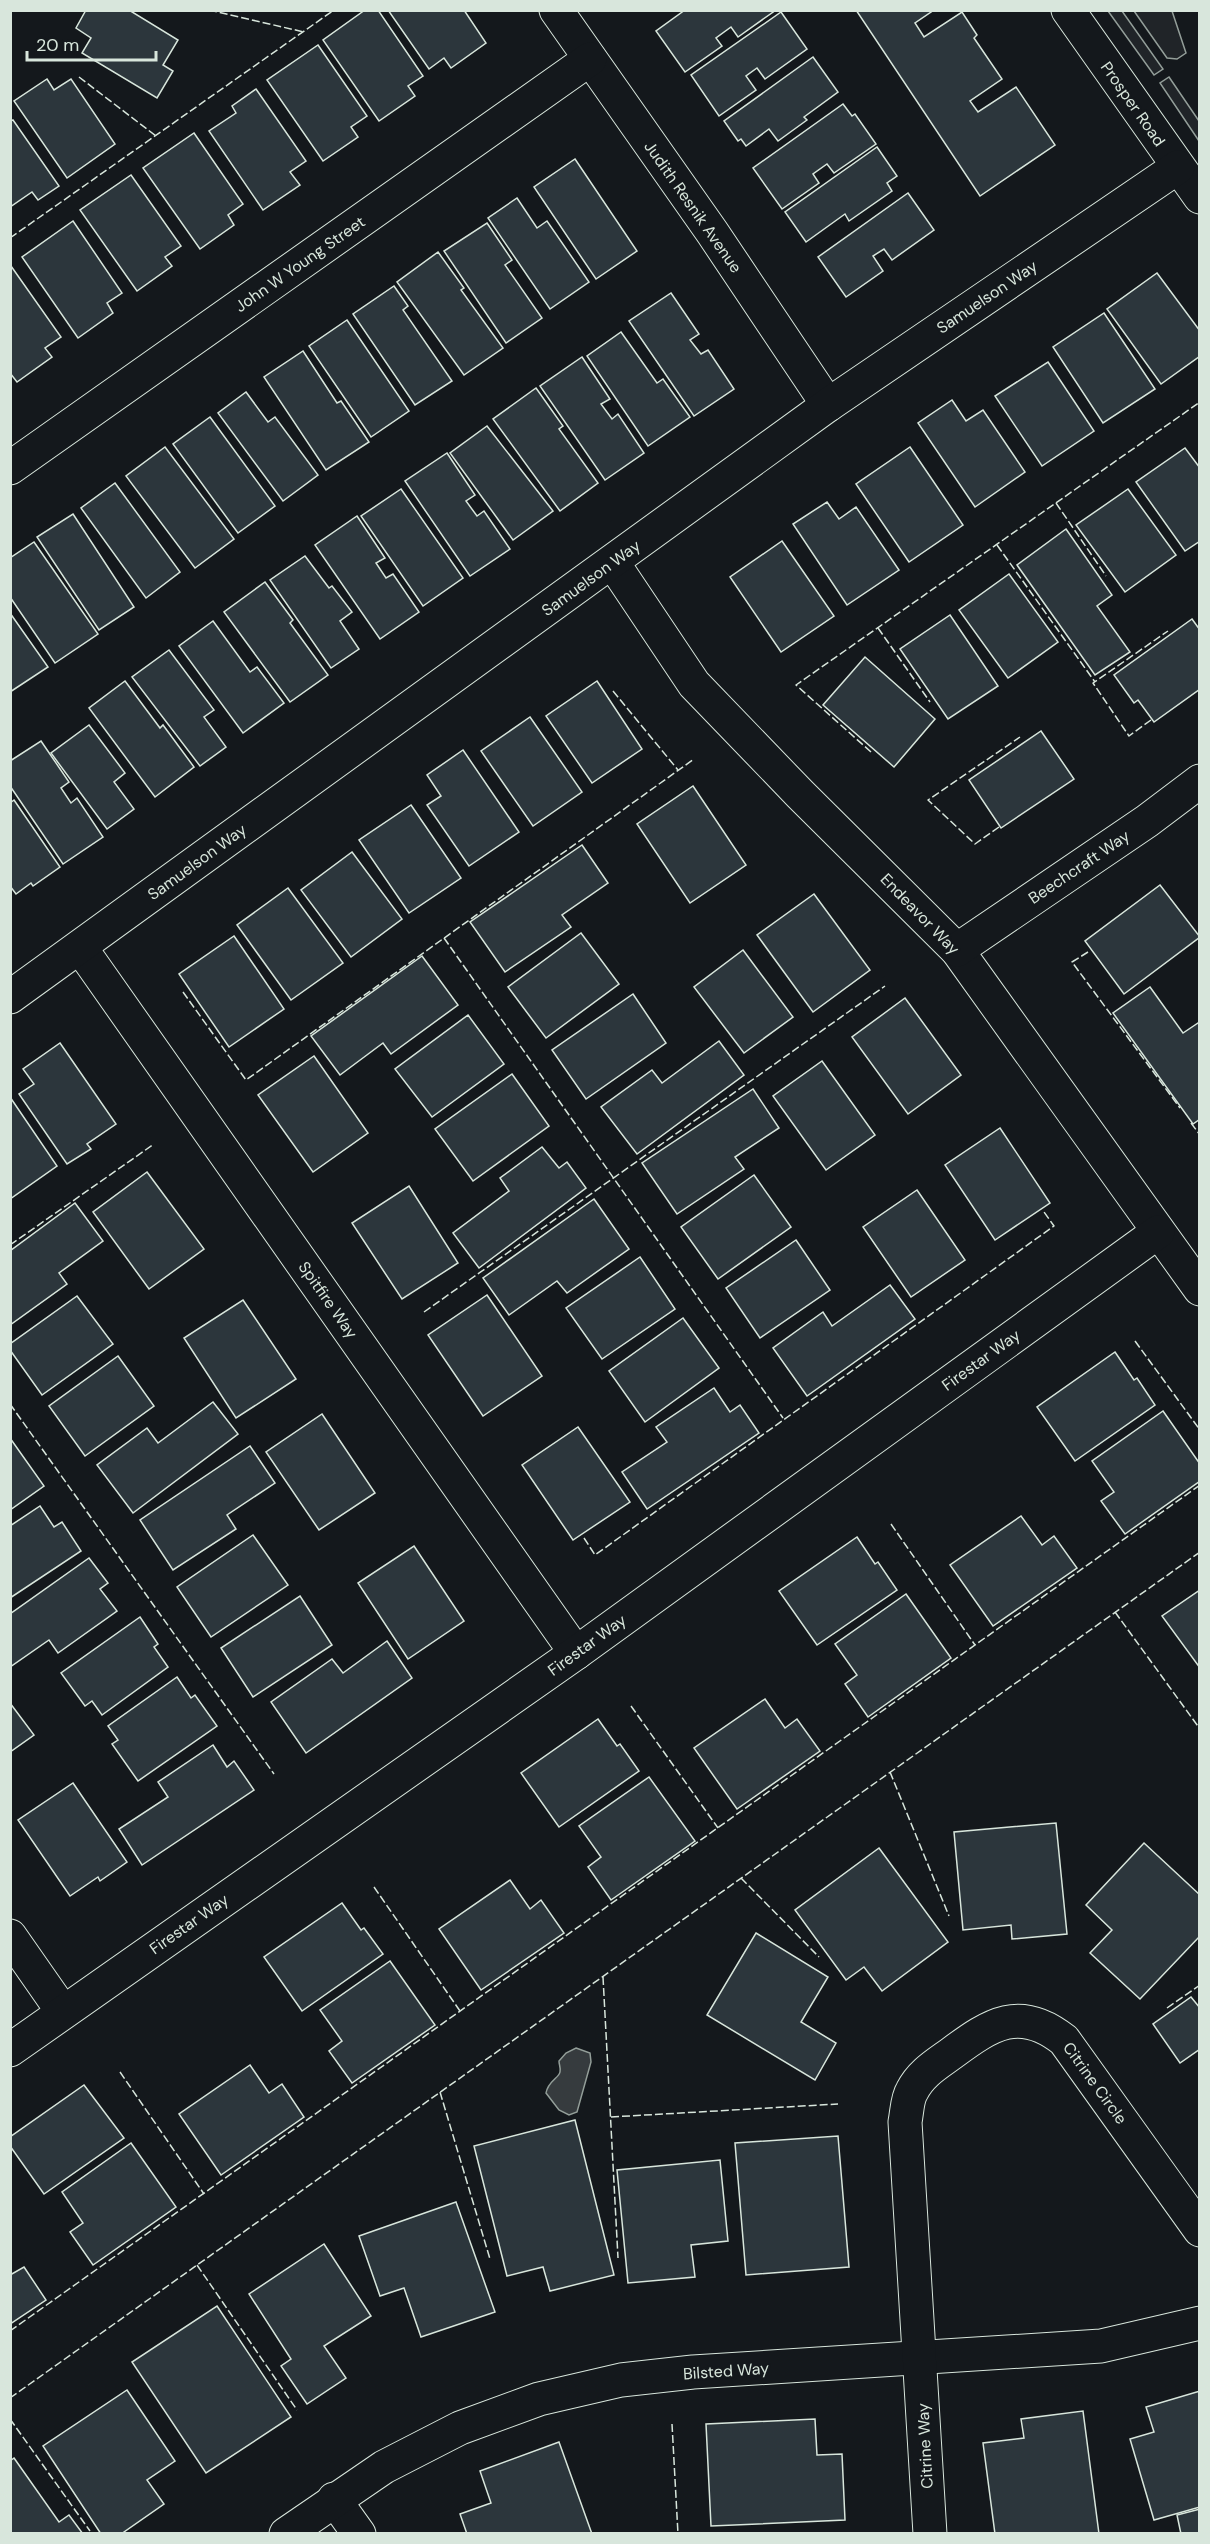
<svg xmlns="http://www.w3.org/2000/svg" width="1210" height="2544" font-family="'DM Sans',sans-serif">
<rect width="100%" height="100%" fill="#14181c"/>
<g fill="#202428" stroke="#939e99" stroke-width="1.5">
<polygon points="1108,11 1122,11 1163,69 1154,75"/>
<polygon points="1134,11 1172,11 1186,53 1177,59 1167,58"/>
<polygon points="1169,77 1199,121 1199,141 1160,83"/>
</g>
<path fill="#363b3e" stroke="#939e99" stroke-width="1.5" d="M576 2048 590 2053 591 2062 577 2112 569 2115 559 2110 546 2093C548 2081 559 2078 560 2072 561 2068 559 2065 559 2061L566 2053Z"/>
<g fill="#2c363c" stroke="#d8e6dc" stroke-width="1.5">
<polygon points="86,10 129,10 178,40 163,65 173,71 157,98 82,53 91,38 76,28"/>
<polygon points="365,10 378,10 423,76 408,86 415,96 379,121 323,40"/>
<polygon points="388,10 464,10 486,43 451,68 444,58 429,69"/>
<polygon points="685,10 776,10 738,37 731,27 716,38 722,46 685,72 656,31"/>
<polygon points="856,10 934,10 915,23 924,37 962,12 977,35 974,38 1002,79 970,101 978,112 1016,87 1055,145 980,196"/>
<polygon points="781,12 807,49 765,79 757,68 746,76 756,90 719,116 691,75"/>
<polygon points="318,45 367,116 351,127 358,137 323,161 267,80"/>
<polygon points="813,57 838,92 804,117 807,120 778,141 769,129 746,146 741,139 738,141 724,121"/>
<polygon points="47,79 54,90 71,79 115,144 67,178 14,101"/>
<polygon points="256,89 306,161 290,172 300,185 263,210 209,131 236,113 232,106"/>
<polygon points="843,104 852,116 855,114 876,144 834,173 827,164 813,174 819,183 782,209 753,168"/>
<polygon points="13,120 59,186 38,200 32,192 10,207 10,121"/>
<polygon points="194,133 243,204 228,215 234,225 200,249 143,168"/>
<polygon points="877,147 897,176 887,183 892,191 849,221 845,214 806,242 785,212"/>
<polygon points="575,159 637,251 596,279 534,187"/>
<polygon points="131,175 181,246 165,257 172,266 137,291 80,210"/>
<polygon points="908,193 934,230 892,260 884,249 873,256 883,271 846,297 818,257"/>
<polygon points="517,198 537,228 547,221 589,282 550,309 488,218"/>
<polygon points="73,221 122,293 107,303 113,313 78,338 22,257"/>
<polygon points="487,223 512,260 505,265 542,318 506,343 444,251"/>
<polygon points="438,252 464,288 461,290 503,348 464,375 397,282"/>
<polygon points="11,266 61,337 45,348 52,357 17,382 10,373"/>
<polygon points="1157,273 1200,331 1200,356 1161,384 1107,309"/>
<polygon points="394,286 408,306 403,310 452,381 415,405 353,314"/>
<polygon points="671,293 699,334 690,340 701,354 708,350 734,389 694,416 629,321"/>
<polygon points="1104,313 1155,389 1103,423 1053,347"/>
<polygon points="347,320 409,411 371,437 309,346"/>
<polygon points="621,332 657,383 663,379 690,417 648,446 587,356"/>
<polygon points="303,351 337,403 341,401 369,442 326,470 264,377"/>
<polygon points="582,357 610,399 601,404 612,419 618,414 644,453 605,480 540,386"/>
<polygon points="1048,362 1094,431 1042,466 995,396"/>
<polygon points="536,388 563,426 559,429 598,483 560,511 493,419"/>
<polygon points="246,392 268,422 275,417 318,475 283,501 218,413"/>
<polygon points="952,400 966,421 983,410 1025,472 975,507 918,423"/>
<polygon points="210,417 275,506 238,533 173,444"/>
<polygon points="487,426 553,511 513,540 450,453"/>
<polygon points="165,447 234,539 195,568 126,476"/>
<polygon points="910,447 963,525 909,562 856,484"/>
<polygon points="1185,448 1200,468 1200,541 1185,551 1136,482"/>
<polygon points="447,453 475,495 466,501 477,516 484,511 510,549 470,576 405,481"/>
<polygon points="115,483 180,572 146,598 81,508"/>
<polygon points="401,489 463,578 423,606 361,516"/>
<polygon points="1128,489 1176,555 1125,592 1076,525"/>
<polygon points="827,502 839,519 856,507 899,570 847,605 793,524"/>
<polygon points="73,514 134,607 99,630 37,537"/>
<polygon points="357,516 385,558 376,563 386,578 393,574 419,612 380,639 315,545"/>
<polygon points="1066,529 1112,595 1097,606 1130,652 1095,675 1017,565"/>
<polygon points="782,541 834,616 781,652 730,577"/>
<polygon points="34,542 98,634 55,663 10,597 10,558"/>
<polygon points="305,556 329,588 332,586 352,612 340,621 359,649 331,668 270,580"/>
<polygon points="1009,574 1058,642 1008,678 959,610"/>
<polygon points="265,582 293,620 290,623 328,675 290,702 224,612"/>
<polygon points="10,613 48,667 10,692"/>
<polygon points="950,615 998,686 948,719 900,649"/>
<polygon points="1192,619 1200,630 1200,689 1154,722 1138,700 1134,703 1114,675"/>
<polygon points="213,621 250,672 257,667 284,703 243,733 179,646"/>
<polygon points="169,650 214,710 204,717 226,747 200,766 132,677"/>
<polygon points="865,657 935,719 894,767 823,705"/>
<polygon points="125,681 160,728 163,725 194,767 155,797 89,708"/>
<polygon points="597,681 642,749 592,783 546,716"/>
<polygon points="530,717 582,792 533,826 481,751"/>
<polygon points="89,725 125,773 114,782 134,809 107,829 51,753"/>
<polygon points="1041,731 1074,779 1001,828 969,780"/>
<polygon points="41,741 69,782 61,788 71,803 77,798 103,837 63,864 10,786 10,761"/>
<polygon points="463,750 519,832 469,866 427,805 441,796 427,775"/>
<polygon points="693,786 746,865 690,903 637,824"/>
<polygon points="14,800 60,867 33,886 31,883 16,894 10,886 10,803"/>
<polygon points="411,805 461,878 409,913 359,840"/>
<polygon points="582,845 608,883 562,915 571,927 505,972 470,922"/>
<polygon points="352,852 402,919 351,957 301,890"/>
<polygon points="1160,885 1200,937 1124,994 1085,941"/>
<polygon points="288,888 343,963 291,1000 237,925"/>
<polygon points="814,894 870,970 813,1012 757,935"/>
<polygon points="581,933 619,984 546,1038 508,987"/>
<polygon points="234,936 284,1009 229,1047 179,974"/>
<polygon points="743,950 793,1017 744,1053 694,987"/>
<polygon points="422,956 458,1005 391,1054 383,1043 340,1075 311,1036"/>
<polygon points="1150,987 1183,1033 1198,1023 1200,1026 1200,1119 1193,1124 1113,1013"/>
<polygon points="633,994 666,1043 586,1099 552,1050"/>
<polygon points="905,998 961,1075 908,1114 852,1037"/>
<polygon points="468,1015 504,1064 432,1117 395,1069"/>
<polygon points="719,1041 744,1075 637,1154 601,1107 652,1070 662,1083"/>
<polygon points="60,1043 116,1124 87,1144 91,1149 67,1164 19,1094 34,1084 23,1069"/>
<polygon points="314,1056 368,1133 313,1172 258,1095"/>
<polygon points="822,1061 875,1135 826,1170 773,1096"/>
<polygon points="512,1074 549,1126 473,1181 435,1129"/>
<polygon points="753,1089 779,1128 735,1157 744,1169 677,1214 642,1163"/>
<polygon points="10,1097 57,1166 10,1199"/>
<polygon points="1000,1128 1050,1203 995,1240 945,1165"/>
<polygon points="542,1147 559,1168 567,1162 586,1188 479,1268 453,1233 509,1191 500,1178"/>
<polygon points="147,1172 204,1249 149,1289 93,1212"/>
<polygon points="754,1175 791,1227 718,1279 681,1227"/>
<polygon points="409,1186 458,1263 402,1299 352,1223"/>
<polygon points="917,1190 965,1260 911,1297 863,1227"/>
<polygon points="594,1199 629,1249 567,1293 557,1281 509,1315 483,1278"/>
<polygon points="75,1203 103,1241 59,1273 67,1284 10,1325 10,1251"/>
<polygon points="796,1240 830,1290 760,1338 726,1288"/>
<polygon points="640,1257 675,1309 602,1359 566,1308"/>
<polygon points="890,1285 915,1319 807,1396 773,1348 823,1312 832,1326"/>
<polygon points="487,1295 542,1376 483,1416 428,1335"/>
<polygon points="77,1296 113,1344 42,1395 10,1350 10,1344"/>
<polygon points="243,1300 296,1379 236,1418 184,1338"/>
<polygon points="683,1318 719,1368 645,1422 609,1371"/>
<polygon points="1115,1352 1134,1380 1137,1378 1155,1405 1075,1461 1037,1407"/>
<polygon points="118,1356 154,1406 85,1456 49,1406"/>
<polygon points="714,1388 730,1412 740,1405 759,1433 647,1509 622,1472 667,1442 656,1427"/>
<polygon points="213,1402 238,1434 133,1513 97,1465 147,1428 158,1443"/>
<polygon points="1163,1411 1200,1464 1200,1481 1125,1534 1101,1501 1114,1492 1092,1461"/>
<polygon points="322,1414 375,1493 319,1530 266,1452"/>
<polygon points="578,1427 630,1502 573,1540 522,1465"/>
<polygon points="10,1438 44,1486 10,1510"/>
<polygon points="250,1446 275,1483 227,1515 236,1529 173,1570 140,1520"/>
<polygon points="40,1506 54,1527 62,1522 81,1551 10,1598 10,1526"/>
<polygon points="1021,1516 1042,1545 1054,1536 1077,1568 993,1626 950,1565"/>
<polygon points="253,1535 288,1585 211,1637 177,1587"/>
<polygon points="857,1537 875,1564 878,1562 897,1590 817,1645 779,1591"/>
<polygon points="414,1546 464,1621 408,1659 358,1583"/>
<polygon points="89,1558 108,1583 100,1589 117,1611 58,1653 49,1640 10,1667 10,1614"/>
<polygon points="1200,1590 1200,1668 1162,1616"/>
<polygon points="906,1594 951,1658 868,1717 845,1684 857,1675 835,1644"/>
<polygon points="300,1596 332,1645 253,1697 221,1648"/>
<polygon points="140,1617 158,1644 154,1647 168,1667 102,1715 92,1701 85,1706 61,1673"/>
<polygon points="387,1641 412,1678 306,1753 271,1702 332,1659 343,1673"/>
<polygon points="177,1677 191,1698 195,1695 217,1726 138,1781 112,1744 118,1740 108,1726"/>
<polygon points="765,1699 785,1728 797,1719 820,1751 737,1809 694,1748"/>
<polygon points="10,1703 34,1735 10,1752"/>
<polygon points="598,1719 617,1746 620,1744 639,1771 559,1827 521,1773"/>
<polygon points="213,1745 227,1767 234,1761 254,1790 142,1865 119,1829 168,1797 158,1782"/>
<polygon points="649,1777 695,1841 611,1900 588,1867 601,1857 579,1826"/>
<polygon points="73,1783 127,1862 100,1881 98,1877 70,1896 18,1820"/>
<polygon points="1056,1823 1067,1934 1012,1939 1011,1925 963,1930 954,1832"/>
<polygon points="1144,1843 1200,1895 1200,1936 1140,1999 1090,1953 1112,1930 1086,1905"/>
<polygon points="879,1848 948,1942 882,1991 864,1967 846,1980 795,1910"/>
<polygon points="510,1880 530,1909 541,1900 564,1933 481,1990 439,1929"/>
<polygon points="342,1903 361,1930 364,1928 383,1954 302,2011 264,1957"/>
<polygon points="756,1933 828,1977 801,2022 836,2043 815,2080 707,2015"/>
<polygon points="390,1961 435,2025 352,2083 329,2051 342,2041 320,2010"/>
<polygon points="1191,1997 1200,2008 1200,2049 1180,2063 1153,2024"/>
<polygon points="250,2065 269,2093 282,2084 304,2117 221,2175 179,2114"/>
<polygon points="84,2085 124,2138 44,2194 10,2146 10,2137"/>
<polygon points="575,2120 614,2275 550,2291 543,2267 507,2276 474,2146"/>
<polygon points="838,2136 849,2267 746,2275 735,2143"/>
<polygon points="131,2143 176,2207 93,2265 70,2232 83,2223 62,2192"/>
<polygon points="720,2160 728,2241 691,2245 695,2277 628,2283 617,2170"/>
<polygon points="456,2202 495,2312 421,2337 404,2288 380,2296 359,2236"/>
<polygon points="324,2244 371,2316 324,2346 346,2378 307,2404 281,2366 291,2359 249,2294"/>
<polygon points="24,2267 46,2300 10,2324 10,2275"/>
<polygon points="217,2306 291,2417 206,2473 132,2362"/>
<polygon points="127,2390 175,2461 147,2480 164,2504 121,2534 101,2534 43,2446"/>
<polygon points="1200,2391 1200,2507 1154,2520 1130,2439 1154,2432 1146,2407"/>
<polygon points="1083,2411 1099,2534 995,2534 983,2443 1024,2438 1021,2419"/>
<polygon points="815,2419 817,2455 842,2454 845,2520 711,2526 706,2424"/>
<polygon points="559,2442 592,2534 467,2534 460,2514 491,2503 480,2471"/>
<polygon points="14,2458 59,2522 69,2515 83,2534 10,2534 10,2461"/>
<polygon points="1200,2509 1200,2534 1181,2534 1177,2515"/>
</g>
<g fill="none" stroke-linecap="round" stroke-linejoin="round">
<g stroke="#d8e6dc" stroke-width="35">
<g id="minor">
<polyline points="556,10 712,232 828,405"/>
<polyline points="1068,10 1200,197"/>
<polyline points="10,468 590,59"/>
<polyline points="613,563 694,684 800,794 957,950 1200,1289"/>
<polyline points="80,947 576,1653"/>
<polyline points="957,950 1147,821 1200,781"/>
<polyline points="10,997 828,405 1178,167"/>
<polyline points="10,1936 63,2012"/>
<polyline points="10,2050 576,1653 1158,1232"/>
<polyline points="334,2499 359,2534"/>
<polyline points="286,2534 384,2467 460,2428 539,2399 621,2380 693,2372 1101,2346 1200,2323"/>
<path d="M930 2534 905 2122C907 2112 907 2099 912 2091 921 2073 937 2064 952 2053 991 2024 1020 2005 1064 2040L1200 2230"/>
</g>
</g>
<use href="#minor" stroke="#14181c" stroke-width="33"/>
<g stroke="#d8e6dc" stroke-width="1.5" stroke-dasharray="8 3" stroke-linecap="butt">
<polyline points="209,10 304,32"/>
<polyline points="79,77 156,136"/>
<polyline points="10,238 334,10"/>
<polyline points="1056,503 1106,576"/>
<polyline points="997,545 1095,682"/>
<polyline points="878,628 930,702"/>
<polyline points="613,691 678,770"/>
<polyline points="1151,720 1129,736 1093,683 1168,631"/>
<polyline points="871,752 796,685 1200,402"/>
<polyline points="999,827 975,844 928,800 1020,737"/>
<polyline points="444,938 783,1418"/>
<polyline points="1088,952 1072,962 1180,1108"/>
<polyline points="183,992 246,1080 694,759"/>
<polyline points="1191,1123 1200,1135"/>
<polyline points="10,1245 154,1144"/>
<polyline points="424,1312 885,986"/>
<polyline points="1135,1341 1200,1430"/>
<polyline points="10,1404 274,1774"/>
<polyline points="891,1524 975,1645"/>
<polyline points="584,1538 595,1555 1054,1226 1044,1212"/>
<polyline points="1115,1612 1200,1729"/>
<polyline points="631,1706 718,1828"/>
<polyline points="890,1772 949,1916"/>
<polyline points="741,1878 819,1957"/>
<polyline points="374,1887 460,2011"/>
<polyline points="603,1977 618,2258"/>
<polyline points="1167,2008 1200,1985"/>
<polyline points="120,2072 204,2194"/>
<polyline points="440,2092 490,2259"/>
<polyline points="611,2117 838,2104"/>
<polyline points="197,2265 297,2410"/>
<polyline points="10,2331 1200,1485"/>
<polyline points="10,2398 1200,1552"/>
<polyline points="10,2419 90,2531"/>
<polyline points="672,2424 678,2534"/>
</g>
</g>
<g text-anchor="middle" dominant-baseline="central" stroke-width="4.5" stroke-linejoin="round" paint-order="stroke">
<g font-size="16" fill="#d8e6dc" stroke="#14181c">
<text transform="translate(1133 104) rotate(55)">Prosper Road</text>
<text transform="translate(693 207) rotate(55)">Judith Resnik Avenue</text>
<text transform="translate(300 264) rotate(-35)">John W Young Street</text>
<text transform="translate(987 297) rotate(-34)">Samuelson Way</text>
<text transform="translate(591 578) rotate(-36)">Samuelson Way</text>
<text transform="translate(197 862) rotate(-36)">Samuelson Way</text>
<text transform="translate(1079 867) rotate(-34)">Beechcraft Way</text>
<text transform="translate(920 914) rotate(46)">Endeavor Way</text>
<text transform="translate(328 1300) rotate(55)">Spitfire Way</text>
<text transform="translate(981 1360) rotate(-36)">Firestar Way</text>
<text transform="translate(587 1645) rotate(-36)">Firestar Way</text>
<text transform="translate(189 1924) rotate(-35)">Firestar Way</text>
<text transform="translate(1095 2083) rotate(54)">Citrine Circle</text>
<text transform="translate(726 2371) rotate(-4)">Bilsted Way</text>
<text transform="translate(925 2446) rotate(-93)">Citrine Way</text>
</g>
</g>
<rect width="1210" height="2544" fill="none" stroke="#d8e6dc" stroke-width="24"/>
<path d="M27 51v9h129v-9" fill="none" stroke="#d8e6dc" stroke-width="3"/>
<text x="36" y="51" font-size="18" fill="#d8e6dc" stroke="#14181c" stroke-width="4.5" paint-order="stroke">20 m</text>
</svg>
